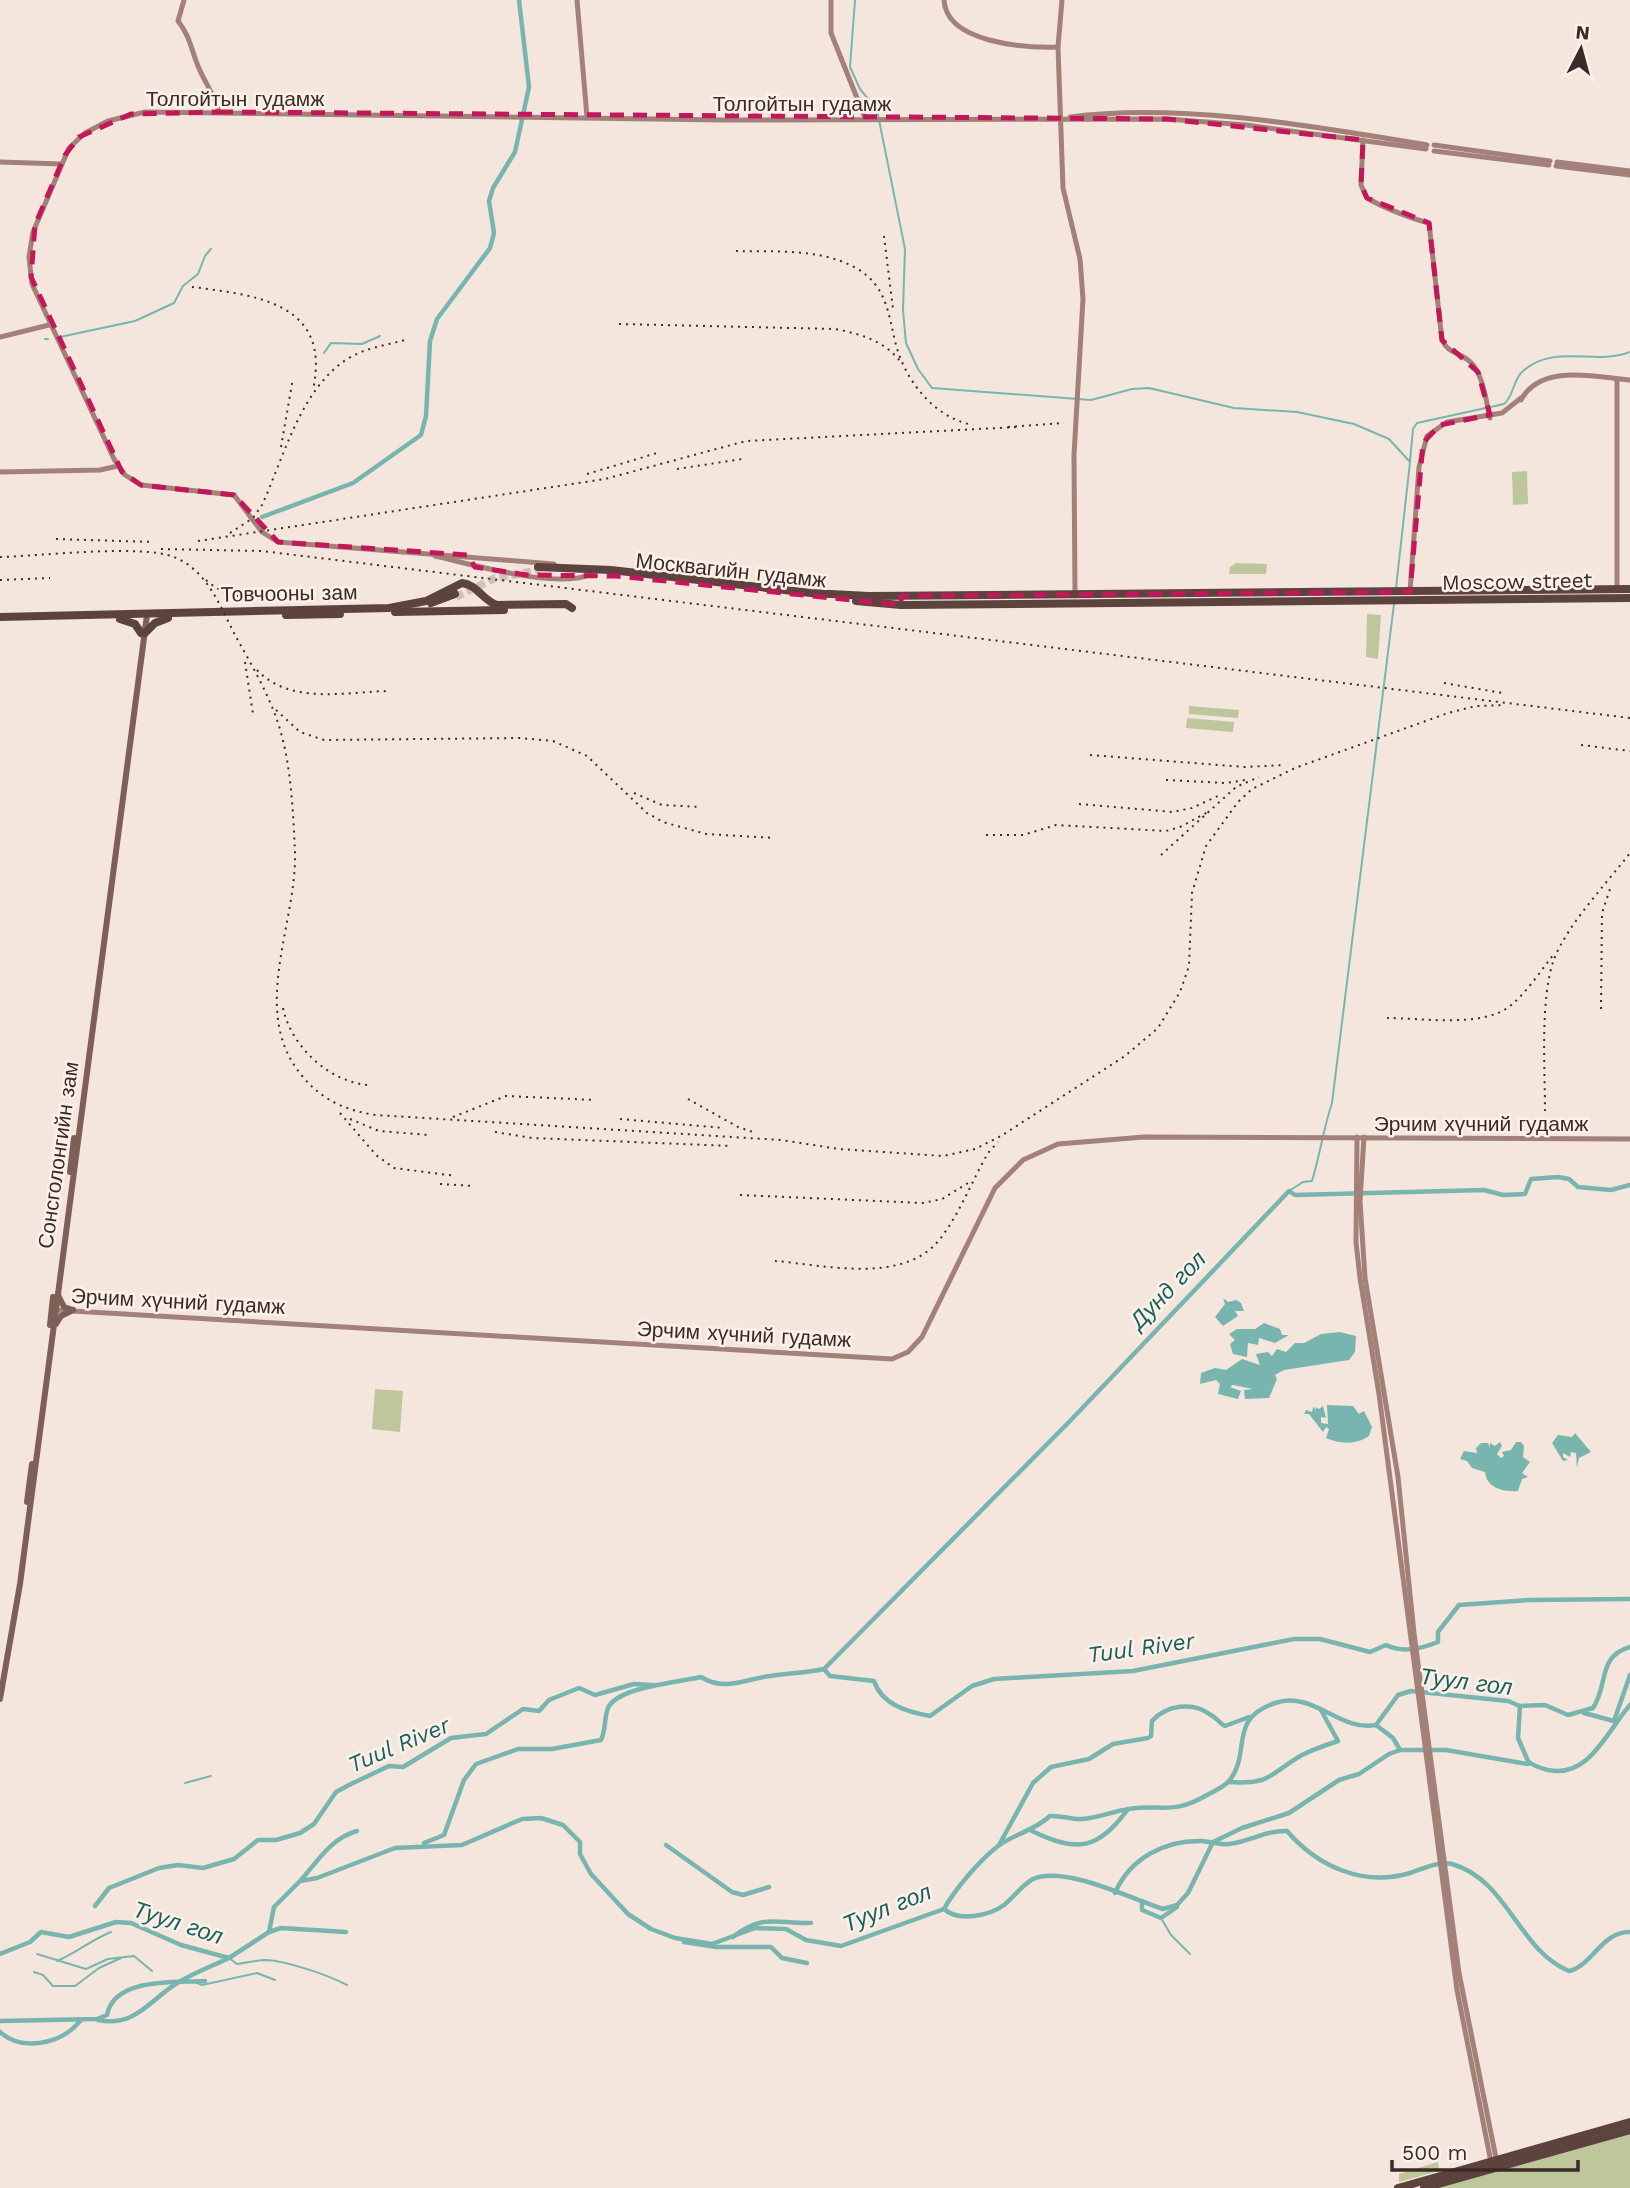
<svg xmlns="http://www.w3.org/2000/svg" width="1630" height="2188" font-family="'Work Sans',sans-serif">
<rect width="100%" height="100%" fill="#f5e6dd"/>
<g fill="#bec69b">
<polygon points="1527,471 1528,504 1513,505 1512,472"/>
<polygon points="1236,563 1267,564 1266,574 1229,574 1230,567"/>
<polygon points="1367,614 1381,615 1378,659 1366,657"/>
<polygon points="1189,706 1239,710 1238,718 1189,714"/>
<polygon points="1187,718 1234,722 1233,732 1186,728"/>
<polygon points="375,1389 403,1391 400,1432 372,1429"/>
<polygon points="1630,2125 1630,2188 1425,2188 1471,2173 1408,2188"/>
<polygon points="1438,2162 1439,2171 1399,2182 1399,2174"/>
</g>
<g fill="#78b5af">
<polygon points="1223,1298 1228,1302 1236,1300 1241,1303 1244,1311 1235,1311 1238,1316 1223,1326 1215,1317 1225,1304"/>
<polygon points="1264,1323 1280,1329 1282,1335 1289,1335 1275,1343 1259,1338 1258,1345 1248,1343 1247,1357 1233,1354 1230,1344 1235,1340 1229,1334 1237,1329 1255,1329"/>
<polygon points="1340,1332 1356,1336 1355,1352 1349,1360 1284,1370 1275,1375 1277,1379 1269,1398 1245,1399 1244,1390 1253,1389 1233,1385 1230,1387 1241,1391 1238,1399 1218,1394 1220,1384 1216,1380 1200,1384 1201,1373 1215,1368 1226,1370 1242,1359 1260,1365 1256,1354 1268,1352 1272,1356 1277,1349 1286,1352 1295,1343 1304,1343 1321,1334"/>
<path d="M1327 1405 1353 1406 1359 1414 1364 1411 1372 1427 1369 1436C1356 1445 1340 1444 1326 1438L1329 1429 1326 1427 1323 1432 1309 1414H1304L1306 1410 1312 1412 1313 1407 1316 1410 1315 1407 1319 1409 1323 1406 1326 1418 1321 1417V1423L1328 1424Z"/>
<polygon points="1575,1433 1591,1452 1579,1458 1577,1468 1576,1453 1571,1452 1570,1457 1563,1453 1563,1457 1568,1460 1563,1461 1552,1443 1558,1435 1572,1437"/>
<path d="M1500 1442 1502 1446 1497 1454 1501 1458 1504 1456 1502 1452 1511 1450 1516 1442H1521L1524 1446 1523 1457 1530 1462 1522 1473 1528 1477 1522 1479 1518 1491C1504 1492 1487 1489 1485 1472L1472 1468 1467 1461 1460 1459 1464 1451 1477 1453 1476 1448 1481 1443H1488L1490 1447V1443L1495 1446Z"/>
</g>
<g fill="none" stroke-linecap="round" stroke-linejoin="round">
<g stroke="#78b5af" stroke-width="2">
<polyline points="855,0 850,67 860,89 877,110 905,249 903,310 906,343 918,369 932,388 1091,400 1132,389 1149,388 1234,408 1297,412 1354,424 1389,439 1410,462 1396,588"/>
<polyline points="60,337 135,321 174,303 183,286 198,274 205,256 211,249"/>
<polyline points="45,339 48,339"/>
<polyline points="324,353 331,343 362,344 380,336"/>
<path d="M1410 461 1413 429 1417 423 1504 404C1514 396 1513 379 1523 371 1555 343 1595 366 1630 352"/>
<path d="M1289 1191 1303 1182 1312 1181C1320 1155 1323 1130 1332 1103L1394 604"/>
<polyline points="185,1783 211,1776"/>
<polyline points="1161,1918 1171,1935 1190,1954"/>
<polyline points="37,1954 86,1969 108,1959 134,1956 152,1971"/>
<path d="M229 1958 237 1964C246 1963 257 1960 266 1960 287 1961 328 1975 347 1985"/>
<path d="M57 1961C76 1953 91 1940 111 1932"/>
<polyline points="34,1972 43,1975 53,1986 75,1986 99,1968 121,1958"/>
<polyline points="195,1982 202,1985 257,1973 275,1980"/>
</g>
<g stroke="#78b5af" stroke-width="4.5">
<polyline points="262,517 353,483 421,435 426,416 430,341 437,319 490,248 494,233 489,201 493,188 515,152 529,87 519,0"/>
<polyline points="824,1669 1069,1422 1289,1191 1295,1195 1484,1190 1503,1195 1525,1194 1531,1179 1558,1177 1569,1179 1578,1187 1611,1190 1630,1185"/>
<path d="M1520 1706 1545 1705 1568 1715 1593 1708C1609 1683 1597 1657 1630 1647"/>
<polyline points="1584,1713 1614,1721 1630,1675"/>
<polyline points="1376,1725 1393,1738 1400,1750"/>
<path d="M1228 1782C1272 1785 1269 1774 1302 1755 1314 1749 1326 1745 1338 1741L1321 1710"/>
<path d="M1032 1831C1077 1853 1098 1850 1128 1809"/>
<path d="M424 1843 444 1835 464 1780 476 1764 518 1749H552L601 1740C606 1730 604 1718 608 1708 617 1687 680 1682 701 1677 725 1692 745 1679 770 1676 788 1673 806 1673 824 1669L830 1676 874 1681C882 1705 908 1712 930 1716L972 1686 994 1679 1133 1671 1294 1639H1320L1370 1652 1386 1645C1402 1653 1421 1649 1438 1642V1632L1459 1605 1529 1600 1630 1599"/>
<polyline points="666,1845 732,1892 743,1895 769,1887"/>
<path d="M999 1845 1033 1783 1051 1767 1089 1759 1113 1744 1148 1738 1151 1736 1152 1721C1166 1705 1193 1701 1211 1715 1217 1718 1219 1723 1225 1726L1249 1717"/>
<path d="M301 1880C317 1862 331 1838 357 1831"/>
<path d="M1115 1893C1130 1858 1165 1840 1202 1841 1211 1842 1221 1845 1229 1844 1249 1842 1266 1830 1287 1831 1318 1867 1364 1887 1410 1873 1422 1869 1439 1861 1452 1864 1508 1880 1518 1950 1569 1971 1592 1966 1602 1931 1630 1932"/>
<polyline points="1142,1901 1142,1910 1161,1918 1177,1907"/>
<polyline points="95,1906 109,1888 159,1868 178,1865 203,1868 234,1859 258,1840 276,1840 300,1833 314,1824 336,1792 351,1784 389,1766 403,1767 451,1738 486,1734 523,1709 539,1711 549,1700 579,1688 595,1695 634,1684 653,1685"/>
<path d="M944 1909C958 1922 989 1916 1004 1905 1014 1897 1022 1885 1033 1879 1064 1865 1132 1899 1163 1909L1177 1905 1188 1893 1213 1842 1242 1828 1289 1813 1339 1780 1359 1774 1389 1754 1400 1750H1446L1528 1764"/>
<polyline points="269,1932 281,1928 346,1932"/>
<path d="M733 1937C763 1913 777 1924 811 1923"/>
<polyline points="684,1942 716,1947 771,1947 782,1958 807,1963"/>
<path d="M0 1954 30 1942 41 1932 69 1937 116 1922 131 1923 181 1945 229 1958 269 1932 274 1907 300 1881 317 1878 395 1848 462 1845 522 1819 541 1818 563 1825 580 1842V1854L591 1874 628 1914 651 1929 675 1938 712 1944 755 1928 786 1929 806 1940 841 1946 944 1909C955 1889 980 1860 998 1846 1014 1834 1034 1831 1050 1816 1061 1815 1072 1820 1082 1819 1098 1818 1114 1811 1129 1809 1163 1804 1173 1815 1207 1795 1214 1791 1224 1787 1229 1781 1252 1753 1227 1719 1275 1703 1313 1690 1339 1732 1376 1725L1398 1695 1411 1691 1508 1701 1520 1706 1518 1738 1528 1761C1533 1766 1540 1768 1548 1770 1589 1779 1607 1731 1630 1705"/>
<path d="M98 2020C136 2028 151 1998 179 1982 194 1973 212 1966 229 1958"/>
<path d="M0 2021 97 2019 107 2015C114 1977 175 1983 205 1981"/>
<path d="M0 2032C22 2052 62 2044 80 2021"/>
</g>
<polyline stroke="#d0c1b9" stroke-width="8" stroke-dasharray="8 4" stroke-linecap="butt" points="456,597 495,578 540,570"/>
<g stroke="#a38178" stroke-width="5">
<path d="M184 0 178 21C190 36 191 49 198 66 205 83 214 94 219 112"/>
<polyline points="577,0 587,117"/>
<polyline points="831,0 831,33 865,118"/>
<path d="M944 0C946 43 1025 48 1058 47"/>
<polyline points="1062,0 1058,47 1063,188 1080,259 1083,299 1074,455 1075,596"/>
<path d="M1070 117C1180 102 1318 127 1427 145"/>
<path d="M1363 140 1361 185 1367 198C1382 207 1412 219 1429 223L1442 340C1448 353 1458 352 1468 360 1483 371 1486 401 1490 418"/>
<polyline points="1434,145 1550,161"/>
<polyline points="1434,151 1549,165"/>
<polyline points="0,162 61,164"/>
<polyline points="1557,162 1630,171"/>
<polyline points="1556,166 1630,175"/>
<polyline points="0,337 49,325"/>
<path d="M1521 400C1541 363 1595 377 1630 380"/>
<polyline points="0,472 100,470 118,466"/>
<path d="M435 556C471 564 558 590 591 574"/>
<polyline points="554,564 278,542 262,532 234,495 141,485 125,475 114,459 32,284 29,257 33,232 69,148 85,133 108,121 145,112 723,120 1167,119 1246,125 1426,149"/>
<polyline points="1617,589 1617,379"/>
<polyline points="1410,592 1419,467 1427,436 1447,422 1502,413 1521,398"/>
<polyline points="1357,1137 1356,1242 1360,1278 1379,1394 1457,1990 1491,2162"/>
<polyline points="1364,1137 1360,1201 1365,1278 1398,1477 1414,1633 1459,1973 1497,2163"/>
<polyline points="55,1310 892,1359 908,1352 922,1337 995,1188 1023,1160 1058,1144 1144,1137 1630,1139"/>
</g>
<g stroke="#7e5f58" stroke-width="6">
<polyline points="70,1172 74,1138"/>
<polyline points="58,1295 64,1307 73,1310"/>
<polyline points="56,1324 61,1316 73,1310"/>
<polyline points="50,1325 53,1297"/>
<polyline points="27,1502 32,1464"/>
<polyline points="0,1699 20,1584 147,615"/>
</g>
<g stroke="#5c433e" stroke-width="8">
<polyline points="538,567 611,570 811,593 869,596 1630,589"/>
<polyline points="856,601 901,605 1630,598"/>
<polyline points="431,603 455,594"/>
<polyline points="395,612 504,610"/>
<polyline points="286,615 340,614"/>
<path d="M0 617 389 608 426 601 462 583C478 585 482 600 497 605L566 604 572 608"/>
<polyline points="120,619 135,624 141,633"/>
<polyline points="145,633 155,623 168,618"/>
<polyline points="1398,2188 1630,2122"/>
<polyline points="1424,2188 1630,2130"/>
</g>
<g stroke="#3b2b28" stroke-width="2" stroke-dasharray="2 5" stroke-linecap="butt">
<polyline points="884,236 893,309"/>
<path d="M736 251C775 252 820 248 856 268 887 286 888 313 896 345 906 382 935 418 973 425"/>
<path d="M192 287C255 295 332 302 313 390"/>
<path d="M619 324 835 329C860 334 883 340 900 361"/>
<polyline points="1008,427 1064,423"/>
<polyline points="281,447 293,378"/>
<polyline points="677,469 742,459"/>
<polyline points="587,474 657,453"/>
<path d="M230 533 253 518 262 505C284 457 301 387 349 358 366 348 386 345 405 340"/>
<polyline points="56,539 154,542"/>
<polyline points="198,541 605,479 746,441 1017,427"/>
<polyline points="161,549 262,551 1630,718"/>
<path d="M0 557C41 556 140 544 174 557 207 570 220 606 235 635 250 662 267 691 277 720 291 760 293 810 295 852 297 925 248 1013 303 1077 322 1100 347 1111 376 1115L781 1140 839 1149 943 1156 975 1149 1001 1136 1125 1056 1158 1028 1180 992 1189 966 1192 893 1206 846 1238 802 1252 789 1295 768 1448 713 1476 706 1505 705"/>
<polyline points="0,580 50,578"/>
<path d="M206 580C228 600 256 599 283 598"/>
<polyline points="245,662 253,714"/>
<path d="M257 670C290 705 345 692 388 691"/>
<polyline points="1444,683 1502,693"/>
<polyline points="276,710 300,732 324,740 520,738 553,741 587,756 647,813 663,822 706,834 775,838"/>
<polyline points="1581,745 1630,751"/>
<polyline points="1090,755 1245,767 1285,765"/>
<polyline points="1166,780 1226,783 1245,780"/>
<polyline points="634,793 662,805 701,807"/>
<polyline points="1079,804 1173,812 1192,808 1220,795"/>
<polyline points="986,835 1023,835 1056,825 1166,831 1180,827 1208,812"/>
<polyline points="1161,855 1236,787 1259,777"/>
<path d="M283 1008C291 1046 328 1081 367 1085"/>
<polyline points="1601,1009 1602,913 1611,886"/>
<path d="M1387 1018C1421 1018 1483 1028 1510 1006 1527 992 1540 972 1553 955"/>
<polyline points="688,1099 738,1127 756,1133"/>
<path d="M1545 1111C1545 1069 1540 998 1554 959 1568 924 1606 884 1630 853"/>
<polyline points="340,1113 376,1155 394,1168 456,1176"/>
<polyline points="453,1117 506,1096 595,1100"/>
<polyline points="350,1119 379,1131 429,1135"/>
<polyline points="620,1119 724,1128"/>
<polyline points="495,1132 532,1138 732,1146"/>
<polyline points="440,1184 474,1186"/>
<polyline points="740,1195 923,1203 942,1199 968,1183"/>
<path d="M775 1261C825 1265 904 1285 940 1239 960 1213 972 1181 988 1153L998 1142"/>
</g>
</g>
<path fill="none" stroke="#c2185b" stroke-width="5" stroke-dasharray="14 9" stroke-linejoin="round" d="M219 112 1167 119 1363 140 1361 185 1367 198 1429 223 1442 340 1478 372 1490 415 1440 425 1423 443 1410 592 901 596V605L616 576 527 575 475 567 467 555 278 542 234 495 141 485 122 472 31 277 35 225 65 155 79 137 131 114Z"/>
<g text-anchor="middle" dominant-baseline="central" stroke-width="5" stroke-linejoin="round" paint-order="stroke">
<g font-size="21" fill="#3b2b28" stroke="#fcf1ea">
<text x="235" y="98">Толгойтын гудамж</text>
<text x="802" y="103">Толгойтын гудамж</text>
<text transform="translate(731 570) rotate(6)">Москвагийн гудамж</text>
<text transform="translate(1517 581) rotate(-1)">Moscow street</text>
<text transform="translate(289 593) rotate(-1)">Товчооны зам</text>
<text x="1481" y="1123">Эрчим хүчний гудамж</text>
<text transform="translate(58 1155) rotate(-82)">Сонсголонгийн зам</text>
<text transform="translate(178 1301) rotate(3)">Эрчим хүчний гудамж</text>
<text transform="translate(744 1334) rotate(3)">Эрчим хүчний гудамж</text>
</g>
<g font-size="23" font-style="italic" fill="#19615b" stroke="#fcf1ea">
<text transform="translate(1168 1290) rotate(-46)">Дунд гол</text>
<text transform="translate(1141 1648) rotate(-8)">Tuul River</text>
<text transform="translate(1466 1682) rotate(7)">Туул гол</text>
<text transform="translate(399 1745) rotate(-23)">Tuul River</text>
<text transform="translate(887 1908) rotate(-22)">Туул гол</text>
<text transform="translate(178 1923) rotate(18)">Туул гол</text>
</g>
</g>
<g transform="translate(1581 49) rotate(6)" stroke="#fcf1ea" stroke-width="5" paint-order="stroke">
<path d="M0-5L12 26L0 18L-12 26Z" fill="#3b2b28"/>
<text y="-10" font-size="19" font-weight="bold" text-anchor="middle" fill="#3b2b28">N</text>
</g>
<path d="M1392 2160v10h186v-10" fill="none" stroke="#3b2b28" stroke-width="3.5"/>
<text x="1402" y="2160" font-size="21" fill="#3b2b28" stroke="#fcf1ea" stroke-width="5" paint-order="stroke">500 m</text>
</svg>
